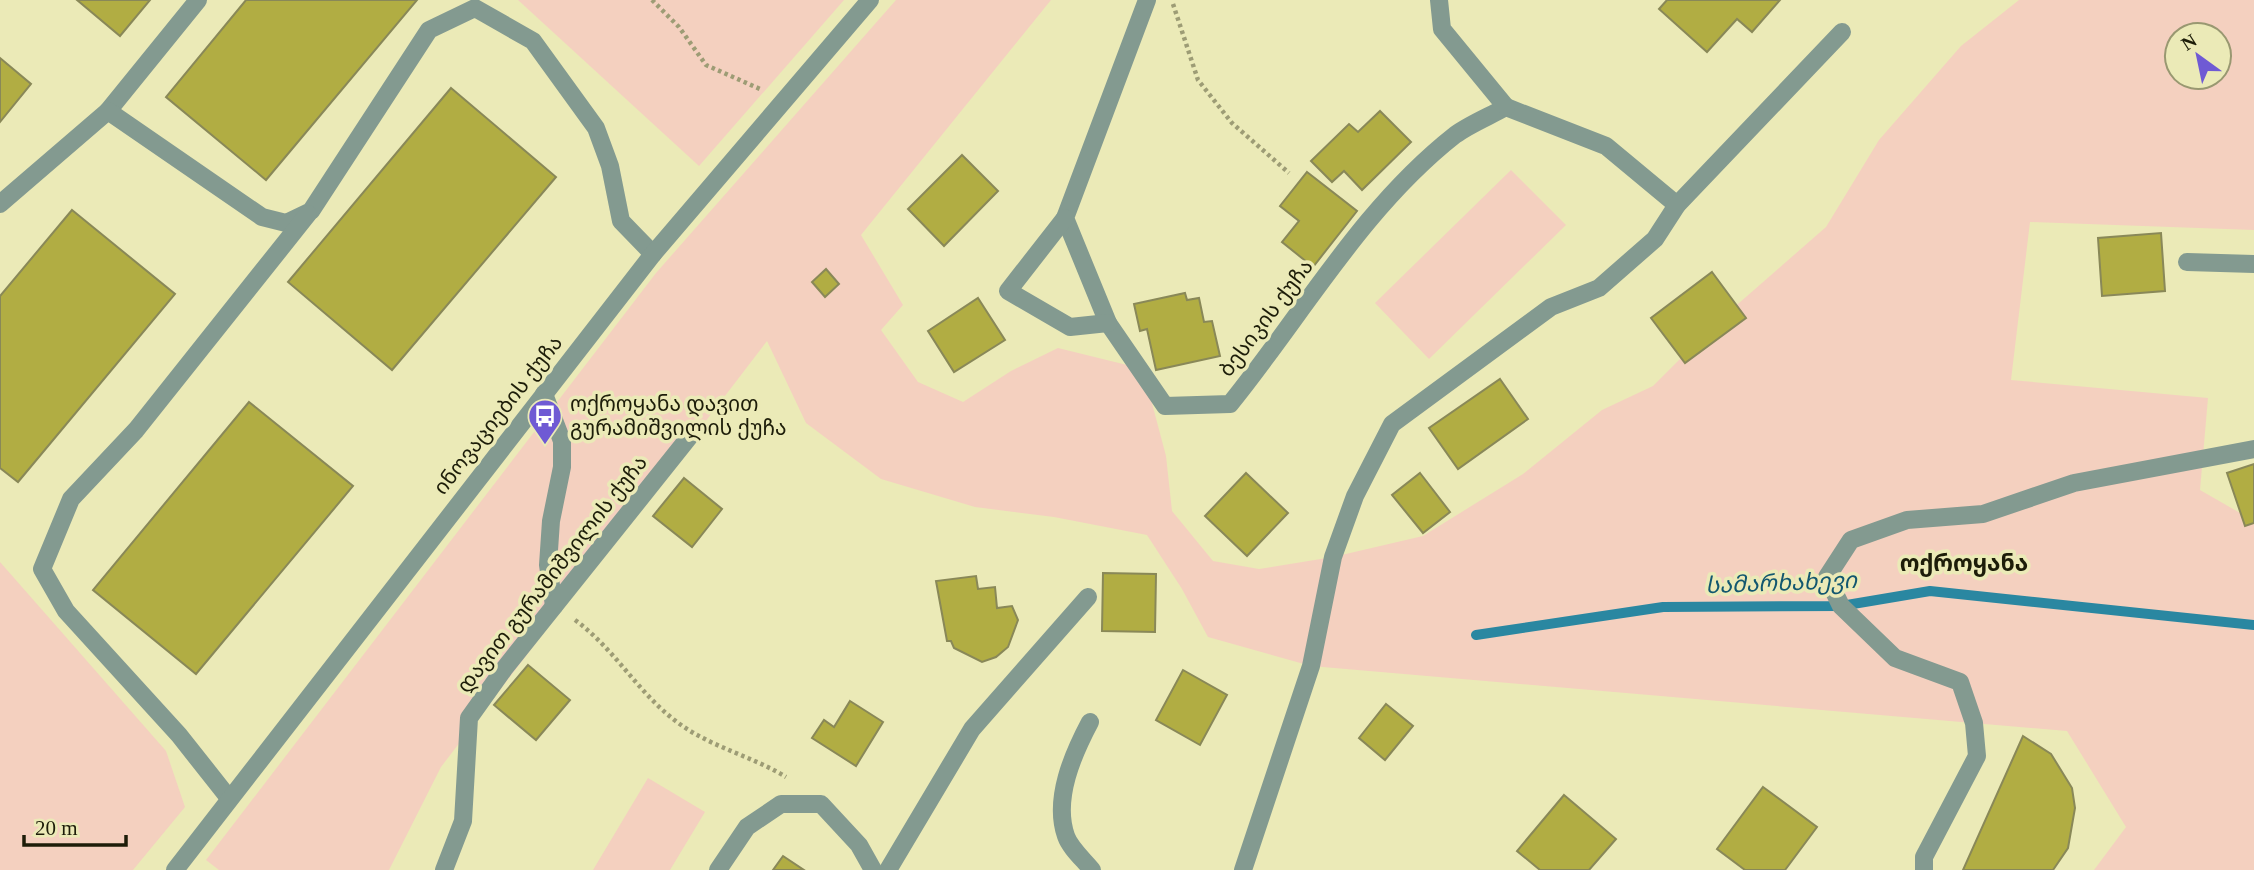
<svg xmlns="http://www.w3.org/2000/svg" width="2254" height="870" font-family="'Times New Roman','Noto Sans Georgian',serif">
<rect width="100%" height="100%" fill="#ebeab7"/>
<g fill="#f4d0bf" fill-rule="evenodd">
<polygon points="518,0 844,0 699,166"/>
<path d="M896 0H1051L861 235 903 305 881 330 918 382 963 402 1011 371 1058 348 1127 365 1149 392 1166 456 1172 511 1213 561 1259 569 1333 557 1423 536 1523 474 1602 410 1653 386 1715 324 1826 227 1879 140 1961 46 2019 0H2254V230L2030 222 2011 380 2208 398 2200 490 2254 521V870H2094L2126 827 2067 731 1311 666 1208 637 1182 589 1147 535 1054 517 975 507 881 479 806 423 767 341 441 767 389 870H219L206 860 656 273ZM2177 35H2219V77H2177Z"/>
<polygon points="1511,170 1566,225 1429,359 1375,303"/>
<polygon points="0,562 166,751 185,807 133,870 0,870"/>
<polygon points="648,778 705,812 670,870 593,870"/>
</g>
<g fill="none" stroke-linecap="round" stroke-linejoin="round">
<polyline stroke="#2a87a1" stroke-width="10" points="1476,635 1663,607 1841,606 1930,591 2254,625"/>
</g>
<g fill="#b1ad43" stroke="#898858" stroke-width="2">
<polygon points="77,0 150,0 120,36"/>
<polygon points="246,0 417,0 266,180 166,97"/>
<polygon points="1667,0 1780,0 1752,32 1737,19 1707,52 1659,9"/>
<polygon points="0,58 31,84 0,122"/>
<polygon points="451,88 556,177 392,370 288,282"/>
<polygon points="1380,111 1411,142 1362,190 1344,171 1332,182 1311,161 1349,124 1358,132"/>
<polygon points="962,155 998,191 944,246 908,209"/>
<polygon points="1307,172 1357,211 1313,267 1282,242 1299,221 1280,206"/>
<polygon points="72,210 175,294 18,482 0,468 0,296"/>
<polygon points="2161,233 2165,291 2102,296 2098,238"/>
<polygon points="826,269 839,284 825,297 812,282"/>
<polygon points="1712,272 1746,318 1685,363 1651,318"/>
<polygon points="1185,293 1187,300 1199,298 1204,322 1212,321 1220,356 1156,370 1147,329 1140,331 1134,304"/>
<polygon points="978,298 1005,340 954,372 928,331"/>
<polygon points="1500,379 1528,419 1458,469 1429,428"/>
<polygon points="249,402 353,486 196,674 93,590"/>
<polygon points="2254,464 2254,523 2245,526 2227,473"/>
<polygon points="1246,473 1288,513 1247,556 1205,516"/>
<polygon points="1420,473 1450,512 1423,533 1392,495"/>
<polygon points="684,478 722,509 692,547 653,516"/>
<polygon points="1103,573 1156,574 1155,632 1102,631"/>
<polygon points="976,576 978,589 995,587 997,608 1012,606 1018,620 1008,647 996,657 982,662 954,648 951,641 947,641 936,581"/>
<polygon points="528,665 570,700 536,740 494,705"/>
<polygon points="1183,670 1227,695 1200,745 1156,720"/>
<polygon points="850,701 883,722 856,766 812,738 824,720 834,727"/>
<polygon points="1386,704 1413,726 1385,760 1359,738"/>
<polygon points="2023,736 2051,754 2072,788 2075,808 2068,848 2053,870 1963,870"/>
<polygon points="1763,787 1817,827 1785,870 1745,870 1717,849"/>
<polygon points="1564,795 1616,839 1589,870 1540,870 1517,851"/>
<polygon points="783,856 804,870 773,870"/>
</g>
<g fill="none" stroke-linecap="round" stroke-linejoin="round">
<g stroke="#9d9c75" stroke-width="4.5" stroke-dasharray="3.5 3.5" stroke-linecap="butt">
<polyline points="652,0 679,27 706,65 760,89"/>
<polyline points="1173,4 1198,80 1232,123 1289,173"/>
<path d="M575 620C615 649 637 692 677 722 710 747 752 756 786 777"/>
</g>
<g stroke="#839a90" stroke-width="18">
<path d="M1147 0 1065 218 1108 323 1165 406 1230 404C1303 314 1362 208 1455 135 1470 124 1490 116 1506 107L1606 146 1677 205"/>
<polyline points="1439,0 1442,29 1506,107"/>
<polyline points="108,111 198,0"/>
<polyline points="0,204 108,111 262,217 286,223 311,211 429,30 475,8 533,41 596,128 610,166 621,221 653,254"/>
<polyline points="1065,218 1008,291 1070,327 1108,323"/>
<polyline points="2187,262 2254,264"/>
<polyline points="544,394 562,441 562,467 551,521 548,565 554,606"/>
<path d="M1090 722C1073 754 1053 799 1066 836 1070 848 1084 860 1092 870"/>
<polyline points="228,797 179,735 66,611 42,569 71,499 136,430 308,214"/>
<polyline points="175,870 653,254 870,0"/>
<polyline points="444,870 463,821 469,718 504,669 690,436"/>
<polyline points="718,870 747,827 781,804 821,804 859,845 873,870"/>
<polyline points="888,870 972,729 1088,597"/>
<polyline points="1243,870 1311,666 1333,557 1355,496 1392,424 1551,307 1599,288 1655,239 1677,205 1842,32"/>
<polyline points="1924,870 1924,857 1977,756 1974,723 1960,682 1895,658 1841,606 1827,577 1851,540 1907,520 1983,514 2074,483 2254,449"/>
</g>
</g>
<defs>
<g id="bus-pin" transform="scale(1.75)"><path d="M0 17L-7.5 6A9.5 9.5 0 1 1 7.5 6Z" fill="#6f5ad4" stroke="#ebeab7"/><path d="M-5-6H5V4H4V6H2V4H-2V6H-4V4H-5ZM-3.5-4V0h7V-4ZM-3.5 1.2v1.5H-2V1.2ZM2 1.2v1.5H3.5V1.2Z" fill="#fff"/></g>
</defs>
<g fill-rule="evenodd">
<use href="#bus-pin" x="545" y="416"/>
</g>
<g text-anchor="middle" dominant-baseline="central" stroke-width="7" stroke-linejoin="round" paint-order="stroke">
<g font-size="21" fill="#1d1d09" stroke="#ebeab7">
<text transform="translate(1266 318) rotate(-53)">ბესიკის ქუჩა</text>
<text transform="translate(498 415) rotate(-52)">ინოვაციების ქუჩა</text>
<text transform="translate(552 574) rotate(-52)">დავით გურამიშვილის ქუჩა</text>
</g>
<g font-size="21" fill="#1d1d09" stroke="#ebeab7" text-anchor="start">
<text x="570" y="404">ოქროყანა დავით<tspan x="570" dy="24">გურამიშვილის ქუჩა</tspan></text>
</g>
<g font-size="23" font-weight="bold" fill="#1d1d09" stroke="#ebeab7">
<text x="1964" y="563">ოქროყანა</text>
</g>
<g font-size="23" font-style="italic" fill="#12576f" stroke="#ebeab7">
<text transform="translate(1781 583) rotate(-2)">სამარხახევი</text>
</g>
</g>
<g transform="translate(2198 56) rotate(327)"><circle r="33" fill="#ebeab7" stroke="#999871" stroke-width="2"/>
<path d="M0-5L12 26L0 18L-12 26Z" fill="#6f5ad4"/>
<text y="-10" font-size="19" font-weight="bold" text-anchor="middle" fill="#1d1d09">N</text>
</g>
<path d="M24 835v10h102v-10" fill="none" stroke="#1d1d09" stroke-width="3.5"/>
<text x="35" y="835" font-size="21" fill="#1d1d09" stroke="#ebeab7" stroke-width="5" paint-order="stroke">20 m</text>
</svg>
